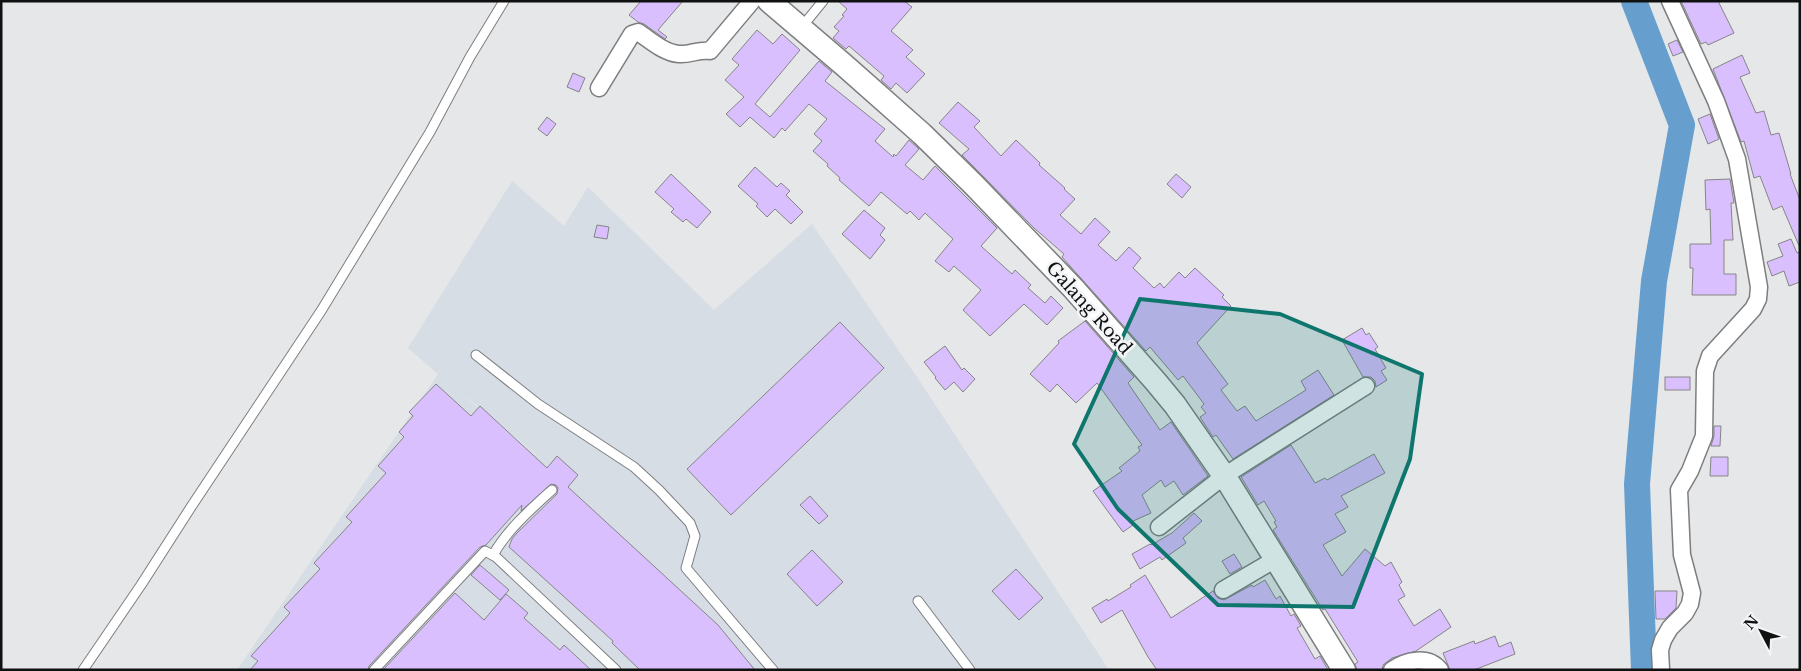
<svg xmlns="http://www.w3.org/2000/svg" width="1801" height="671" font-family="'Libre Baskerville',serif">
<rect width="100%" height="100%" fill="#e6e7e9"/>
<path fill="#d7dde5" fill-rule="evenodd" d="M512 181 564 226 588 187 714 310 812 224 921 383 1109 670H237L438 374 408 348ZM459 391 554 469 493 421Z"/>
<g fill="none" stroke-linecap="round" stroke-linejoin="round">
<polyline stroke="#669fce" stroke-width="26" points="1634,1 1682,125 1654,281 1637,484 1644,670"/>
</g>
<g fill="#dabfff" stroke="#858586">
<polygon points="641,1 683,1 658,30 667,37 665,39 644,24 638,22 629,15"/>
<polygon points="838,1 904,1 912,7 891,31 913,50 906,57 925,74 907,93 896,83 891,89 881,80 884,76 849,46 846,49 833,38 839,31 834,27 844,16 842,15 847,9"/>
<polygon points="1681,1 1718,1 1734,33 1708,45 1706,42 1701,44"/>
<polygon points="757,30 773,44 782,34 800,50 755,104 770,117 819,61 832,72 825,81 885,129 875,141 893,157 894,154 896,156 909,140 919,149 905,165 923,180 935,166 997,228 981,246 1012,274 1015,270 1031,285 1028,288 1045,303 1051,296 1063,308 1047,325 1024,304 990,336 963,310 981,290 954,266 949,272 935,261 953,239 925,213 919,220 910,211 907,214 881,192 869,206 839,180 840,178 827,166 828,164 813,151 822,141 814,134 827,119 809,104 785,131 782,128 774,138 750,117 740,127 726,114 744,97 725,80 739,65 732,59"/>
<polygon points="1677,40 1683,52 1673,56 1668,44"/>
<polygon points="1742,55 1750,73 1740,77 1756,113 1764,111 1771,135 1779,133 1791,174 1790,174 1800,200 1800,248 1782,206 1773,210 1760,176 1754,178 1744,141 1741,142 1713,69"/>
<polygon points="573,73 585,78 579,92 567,87"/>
<polygon points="958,102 980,121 974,127 1001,156 1016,140 1040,163 1039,165 1065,188 1064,189 1075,199 1060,215 1081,234 1095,218 1110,232 1098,245 1116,261 1129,247 1141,258 1133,268 1154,288 1160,283 1164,288 1179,272 1185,278 1195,268 1224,295 1222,297 1231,306 1197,343 1228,384 1221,390 1237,411 1245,406 1256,421 1306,390 1301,381 1318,370 1334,395 1233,459 1216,435 1213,437 1200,417 1206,413 1201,407 1204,404 1183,376 1178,380 1150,347 1146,351 1062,257 1064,254 1034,228 962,155 969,149 939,123"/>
<polygon points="1710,114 1719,139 1708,144 1698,119"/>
<polygon points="547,117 556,124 547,136 538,129"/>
<polygon points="755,167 777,187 781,183 790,191 786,195 803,212 791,224 775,209 767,217 756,206 758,204 738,186"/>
<polygon points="671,174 711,212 697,228 686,219 683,222 671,212 674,209 655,192"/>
<polygon points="1176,174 1191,187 1182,198 1167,184"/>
<polygon points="1730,179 1734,203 1731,203 1733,240 1724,240 1724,274 1736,274 1736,295 1692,295 1693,268 1690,268 1690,244 1711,244 1710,209 1706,210 1705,180"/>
<polygon points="864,210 885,228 880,235 885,240 870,259 842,234"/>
<polygon points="597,225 609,227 607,239 594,237"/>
<polygon points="1791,239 1797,253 1800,252 1800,282 1789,286 1784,271 1772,276 1767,262 1783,256 1778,244"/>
<polygon points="1085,321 1134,377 1128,383 1160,430 1171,422 1208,476 1183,495 1174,481 1165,487 1161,480 1142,495 1151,513 1131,522 1133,525 1123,532 1093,491 1122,471 1119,468 1140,451 1138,447 1142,445 1097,383 1076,403 1057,384 1050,392 1030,374 1059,343 1058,341"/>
<polygon points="840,322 884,368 731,515 687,469"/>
<polygon points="1362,328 1366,335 1369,333 1378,347 1375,349 1386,368 1381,371 1387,380 1376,387 1375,381 1371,377 1363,377 1342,340"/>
<polygon points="945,346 962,370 964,368 975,379 963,392 954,382 945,390 935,378 936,377 924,362"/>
<rect x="1665" y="377" width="25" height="13"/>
<polygon points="436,384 471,416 480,406 547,468 557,456 578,475 568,487 718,625 755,670 640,670 612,643 613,641 509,547 512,539 517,533 557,494 558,488 556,485 551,484 521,511 522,505 486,545 480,547 369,666 368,670 250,670 258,661 251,656 290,613 284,607 320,569 314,563 352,522 346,517 386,473 378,466 404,437 399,432 413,416 409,412"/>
<polygon points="1714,426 1721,426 1720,446 1711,446 1714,436"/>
<polygon points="1291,445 1315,483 1325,478 1327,480 1374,454 1385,473 1341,496 1348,507 1335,514 1346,532 1323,545 1342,576 1365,549 1385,566 1391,562 1402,582 1399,585 1405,596 1398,600 1414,626 1440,609 1451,627 1416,651 1392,658 1383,665 1382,670 1357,670 1355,664 1358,662 1340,633 1325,609 1323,610 1273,530 1277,527 1274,522 1276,521 1264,501 1258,505 1241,477"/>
<polygon points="1711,457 1728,457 1728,476 1710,476"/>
<polygon points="810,496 828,516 819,524 800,505"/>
<polygon points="1194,513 1202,521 1183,538 1186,543 1162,560 1160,557 1140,569 1132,554 1150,544 1151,545 1172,533"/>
<polygon points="812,550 843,582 817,606 787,574"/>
<polygon points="1234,554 1242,567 1230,574 1222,561"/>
<polygon points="480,565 509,590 500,600 471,575"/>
<polygon points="1016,569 1043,598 1019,620 992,591"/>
<polygon points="1145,575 1171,618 1213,591 1218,598 1224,600 1252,585 1253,587 1265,580 1276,599 1280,596 1291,616 1294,614 1301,626 1297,628 1315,659 1320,656 1328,670 1157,670 1148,657 1122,610 1101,623 1092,608 1107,599 1108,601 1131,587 1130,585"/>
<polygon points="1655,591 1677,591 1676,608 1665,619 1656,619"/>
<polygon points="455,593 484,620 506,594 528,613 524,618 560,650 564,645 591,670 383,670"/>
<polygon points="1495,636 1499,647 1511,642 1515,654 1474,670 1450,670 1443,653 1474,641 1475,644"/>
</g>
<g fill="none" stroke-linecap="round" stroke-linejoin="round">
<g stroke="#7d7e80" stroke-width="11">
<g id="lane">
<polyline points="801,28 823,1"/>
<polyline points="476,355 538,404 634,467 659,490 690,523 695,536 686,568 773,670"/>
<path d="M493 555C507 530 531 509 552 490"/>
<polyline points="918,601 970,670"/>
<polyline points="83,670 141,585 191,507 321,311 430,132 470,57 504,1"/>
<polyline points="374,670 485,551 496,557 616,670"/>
</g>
</g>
<g stroke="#7d7e80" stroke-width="19">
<g id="street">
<path d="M599 88 632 34 638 32C650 40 664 53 679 54 690 55 699 49 710 51L752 1"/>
<polyline points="1159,527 1224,476 1366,386"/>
<polyline points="1223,590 1276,559"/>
<path d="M1392 670C1406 660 1428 655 1440 670"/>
<polyline points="1661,670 1660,650 1663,640 1670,628 1685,613 1690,604 1692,593 1682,555 1679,490 1690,471 1704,436 1705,371 1710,356 1753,309 1758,299 1759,287 1737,159 1716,101 1670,1"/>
</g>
</g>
<g stroke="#7d7e80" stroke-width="25">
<polyline id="secondary" points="769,1 844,65 922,134 974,185 1073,288 1156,382 1175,405 1227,480 1344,670"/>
</g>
<use href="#lane" stroke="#fff" stroke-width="9"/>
<use href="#street" stroke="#fff" stroke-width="16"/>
<use href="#secondary" stroke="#fff" stroke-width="22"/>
</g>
<path fill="#0f766e" fill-opacity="0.2" stroke="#0f766e" stroke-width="4" stroke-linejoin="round" d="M1140 299 1280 314 1422 374 1410 459 1353 607 1218 605 1118 509 1074 444Z"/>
<g text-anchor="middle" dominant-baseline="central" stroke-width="5" stroke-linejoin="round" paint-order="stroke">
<g font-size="18" fill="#101111" stroke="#f3f5f7">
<text transform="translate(1089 308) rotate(48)">Galang Road</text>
</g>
</g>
<rect width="1801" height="671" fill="none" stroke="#101111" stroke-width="5"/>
<g transform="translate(1761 631) rotate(311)" stroke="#f3f5f7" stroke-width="4" paint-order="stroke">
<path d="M0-4L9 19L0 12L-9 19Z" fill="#101111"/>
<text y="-8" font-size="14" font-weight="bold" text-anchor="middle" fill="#101111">N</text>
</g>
</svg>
